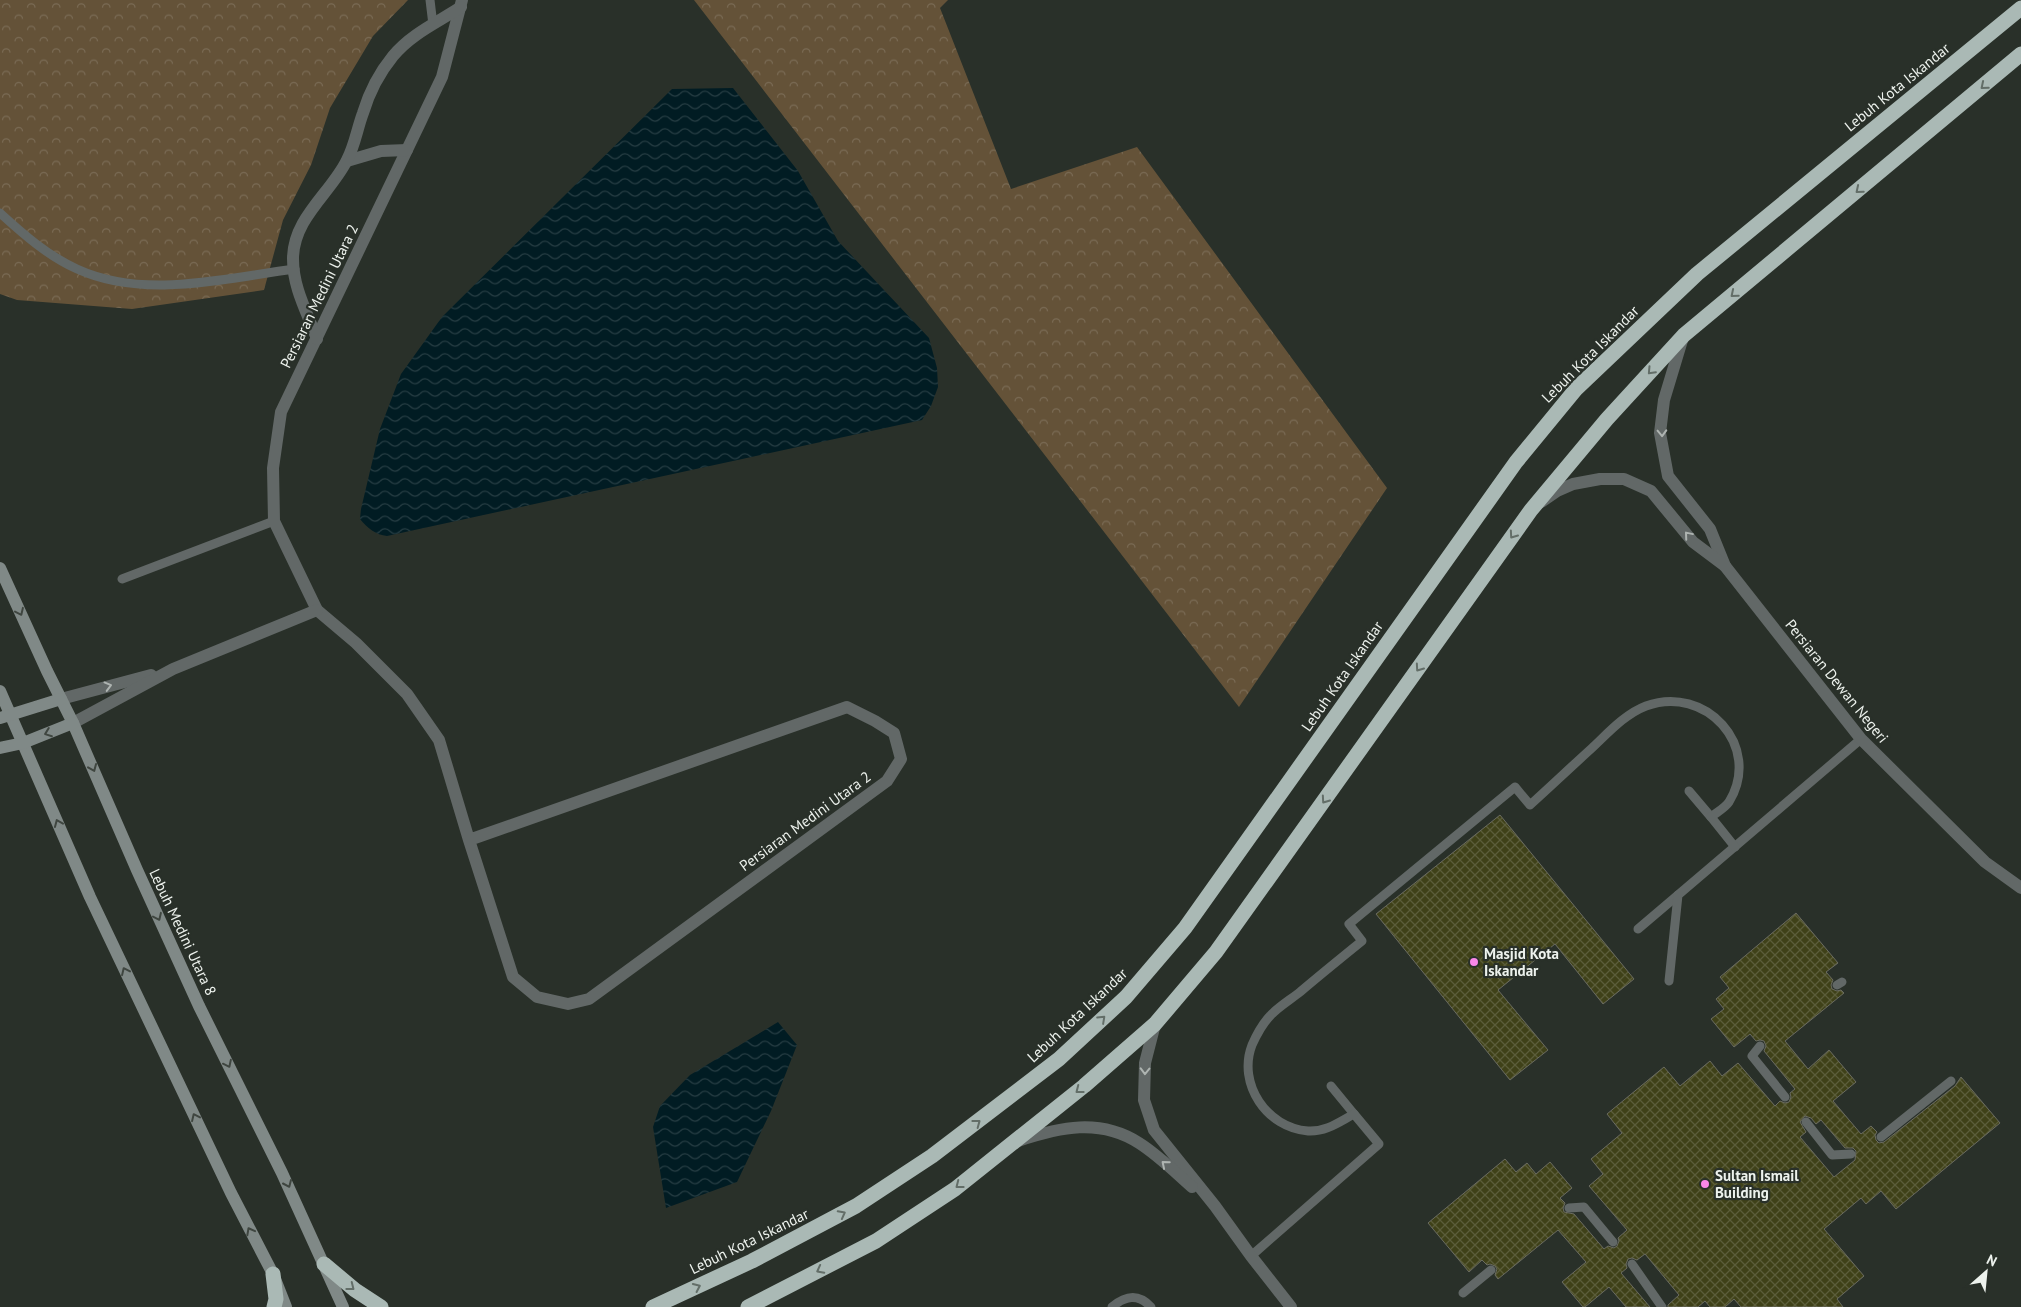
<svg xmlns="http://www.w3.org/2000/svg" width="2021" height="1307" font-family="'PT Sans',sans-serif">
<defs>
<pattern id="forest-crowns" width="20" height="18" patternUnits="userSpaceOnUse" patternTransform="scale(1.25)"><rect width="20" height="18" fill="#645238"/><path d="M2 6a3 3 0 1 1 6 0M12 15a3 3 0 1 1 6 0" fill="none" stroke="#7a6b55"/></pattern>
<pattern id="water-waves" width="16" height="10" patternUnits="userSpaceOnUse" patternTransform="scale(1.25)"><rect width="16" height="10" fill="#011c23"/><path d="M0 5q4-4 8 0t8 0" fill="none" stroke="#263d43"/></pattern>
<pattern id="building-cross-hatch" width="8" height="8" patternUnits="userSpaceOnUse" patternTransform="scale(1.25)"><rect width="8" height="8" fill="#3f4118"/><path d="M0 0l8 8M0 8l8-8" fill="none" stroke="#5b5d3a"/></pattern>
</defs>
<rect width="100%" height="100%" fill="#293029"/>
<g fill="url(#forest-crowns)">
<polygon points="0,0 408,0 373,36 330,108 311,165 283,220 264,290 132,309 17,300 0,294"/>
<polygon points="694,0 948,0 940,8 1011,189 1137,147 1387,488 1239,707"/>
</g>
<g fill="url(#water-waves)">
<path d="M733 88 798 171 838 241 929 338 937 368 938 387 931 406 922 420 387 536C376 535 367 528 360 519L361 509 380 429 401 374 442 317 672 89Z"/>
<polygon points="778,1022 797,1045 771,1111 737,1182 666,1208 653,1127 660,1106 690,1075"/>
</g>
<g fill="url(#building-cross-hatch)" stroke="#6a6b60" fill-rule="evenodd">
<polygon points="1500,815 1634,979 1603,1004 1555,944 1498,990 1548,1050 1510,1080 1376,914"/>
<path d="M1796 913 1838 963 1826 972 1833 980 1831 985 1832 989 1837 991 1841 990 1844 993 1785 1041 1808 1069 1829 1050 1856 1082 1833 1101 1861 1134 1871 1126 1877 1132 1875 1135 1876 1140 1879 1143 1884 1142 1955 1086 1961 1077 2000 1123 1896 1209 1881 1191 1866 1204 1861 1198 1824 1229 1864 1276 1837 1299 1843 1307H1741L1734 1299 1725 1307H1710L1705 1301 1698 1307H1668V1305L1679 1295 1645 1254 1637 1260 1632 1258 1628 1259 1626 1264 1627 1268 1621 1273 1650 1307H1626L1609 1287 1585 1307H1583L1562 1282 1586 1262 1558 1230 1498 1279 1495 1275 1497 1269 1495 1266 1490 1264 1487 1265 1482 1260 1469 1272 1428 1223 1505 1159 1516 1172 1527 1163 1536 1174 1550 1162 1572 1188 1560 1198 1565 1203 1563 1208 1564 1212 1574 1214 1604 1249 1608 1246 1614 1248 1617 1246 1619 1241 1618 1238 1627 1230 1589 1186 1603 1174 1591 1159 1622 1133 1607 1114 1664 1067 1680 1086 1710 1061 1722 1076 1738 1063 1775 1106 1780 1101 1785 1103 1789 1102 1791 1097 1790 1093 1795 1089 1764 1051 1766 1046 1764 1041 1760 1040 1756 1041 1750 1034 1734 1047 1711 1019 1724 1009 1716 999 1729 988 1720 977ZM1805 1116 1811 1118 1816 1124 1821 1120 1845 1148H1853L1856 1151 1855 1160 1834 1177 1800 1137 1806 1132 1800 1122Z"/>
</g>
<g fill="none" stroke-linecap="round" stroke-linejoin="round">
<g stroke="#626867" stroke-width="9">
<polyline points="430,0 433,25"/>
<path d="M0 213C23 234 48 256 77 269 145 300 224 278 295 269"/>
<polyline points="122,579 274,521"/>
<polyline points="1689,791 1711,817"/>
<polyline points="1638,929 1678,895"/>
<polyline points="1669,981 1678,895 1861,739"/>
<polyline points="1837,985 1842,982"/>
<polyline points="1760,1046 1752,1056 1785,1097"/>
<polyline points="1331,1086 1354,1114"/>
<polyline points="1806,1122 1832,1155 1851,1154"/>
<polyline points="1881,1137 1951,1081"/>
<polyline points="1569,1208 1584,1207 1613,1242"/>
<path d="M1251 1256 1379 1144 1354 1114C1339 1122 1326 1132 1308 1131 1267 1128 1237 1084 1252 1045 1256 1036 1263 1023 1270 1016 1278 1007 1290 1000 1300 992 1320 975 1341 958 1362 941L1349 924 1515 787 1530 805C1551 786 1571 767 1592 748 1608 733 1625 714 1646 706 1705 684 1763 746 1729 802 1725 808 1717 812 1711 817L1735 847"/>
<polyline points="1632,1264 1662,1307"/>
<polyline points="1463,1293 1491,1270"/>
<path d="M1112 1307C1125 1296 1138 1293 1151 1307"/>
</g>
<g stroke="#626867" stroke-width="12">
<polyline points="462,0 442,77 281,412 273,468 274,521 317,610 356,643 407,694 439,740 469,840 513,977 537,997 568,1004 589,999 887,781 901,759 894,733 875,721 847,707 469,840"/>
<polyline points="347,161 381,151 407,150"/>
<polyline points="1683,337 1664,400 1660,433 1668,476 1710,529 1725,566"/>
<path d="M317 339C307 312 293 288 293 259 293 218 331 193 347 160 355 145 357 129 363 113 369 93 380 72 393 56 411 34 438 22 461 7"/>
<polyline points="1541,502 1557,491 1573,484 1600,479 1624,479 1651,491 1693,542 1725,566 1861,739 1985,862 2021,888"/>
<polyline points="61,699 151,675"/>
<polyline points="73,723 173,669 317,610"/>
<polyline points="1155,1024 1145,1063 1144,1100 1154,1130 1215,1206 1251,1256 1291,1307"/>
<path d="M1018 1141C1060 1127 1100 1118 1139 1143 1158 1155 1175 1172 1192 1187"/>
</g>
<g stroke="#808987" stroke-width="12">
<polyline points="0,568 47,671 73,723 137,870 199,1006 282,1173 343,1307"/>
<polyline points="0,691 90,897 231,1193 273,1274 286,1307"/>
<polyline points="0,718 61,699"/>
<polyline points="0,748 23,743 73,723"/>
</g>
<g stroke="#aab9b5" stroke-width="15">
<polyline points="324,1264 355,1290 381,1307"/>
<polyline points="273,1274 276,1299 274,1307"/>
<polyline points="653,1307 752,1261 856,1206 932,1156 1059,1059 1126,997 1185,928 1516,462 1576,389 1697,274 2021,8"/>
<polyline points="748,1307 876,1241 955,1189 1084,1086 1155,1024 1216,952 1531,510 1607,419 1684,335 2021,54"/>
</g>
</g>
<defs><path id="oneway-chevron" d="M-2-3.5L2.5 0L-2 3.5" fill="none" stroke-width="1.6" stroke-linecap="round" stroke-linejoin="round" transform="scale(1.25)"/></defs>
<g stroke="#636e68">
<use href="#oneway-chevron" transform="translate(1984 86) rotate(140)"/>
<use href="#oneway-chevron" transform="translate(1859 190) rotate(140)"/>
<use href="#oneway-chevron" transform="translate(1734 294) rotate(140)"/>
<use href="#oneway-chevron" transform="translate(1651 371) rotate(133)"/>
<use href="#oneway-chevron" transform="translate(1513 535) rotate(125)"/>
<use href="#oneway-chevron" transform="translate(1419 668) rotate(125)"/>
<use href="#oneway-chevron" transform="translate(1325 800) rotate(125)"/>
<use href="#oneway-chevron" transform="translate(1102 1019) rotate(-43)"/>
<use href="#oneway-chevron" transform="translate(1079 1090) rotate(142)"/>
<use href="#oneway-chevron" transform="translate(977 1123) rotate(-37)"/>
<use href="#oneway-chevron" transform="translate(959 1185) rotate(142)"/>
<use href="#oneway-chevron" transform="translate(842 1214) rotate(-28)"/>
<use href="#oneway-chevron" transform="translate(820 1270) rotate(152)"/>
<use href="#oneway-chevron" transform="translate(351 1287) rotate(38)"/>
<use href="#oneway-chevron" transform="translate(697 1287) rotate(-25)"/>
</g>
<g stroke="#aeb4b1">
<use href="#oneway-chevron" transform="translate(1662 433) rotate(88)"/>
<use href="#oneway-chevron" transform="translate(1688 535) rotate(-130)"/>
<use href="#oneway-chevron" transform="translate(108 686) rotate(-15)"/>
<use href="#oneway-chevron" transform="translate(1145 1071) rotate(91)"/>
<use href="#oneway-chevron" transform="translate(1165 1164) rotate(-140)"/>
</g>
<g stroke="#3f4640">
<use href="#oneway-chevron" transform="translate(20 612) rotate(65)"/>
<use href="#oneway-chevron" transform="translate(48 733) rotate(159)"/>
<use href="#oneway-chevron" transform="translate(93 768) rotate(67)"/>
<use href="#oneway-chevron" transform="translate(58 823) rotate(-113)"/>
<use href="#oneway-chevron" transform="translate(158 917) rotate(65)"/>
<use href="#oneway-chevron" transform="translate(125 971) rotate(-115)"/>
<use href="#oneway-chevron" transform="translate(228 1064) rotate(64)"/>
<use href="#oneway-chevron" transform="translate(195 1117) rotate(-115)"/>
<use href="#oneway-chevron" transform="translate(288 1184) rotate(66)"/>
<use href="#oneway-chevron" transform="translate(250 1231) rotate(-118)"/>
</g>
<g fill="#f987e9" stroke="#293029" stroke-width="2">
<circle cx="1474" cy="962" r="5"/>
<circle cx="1705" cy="1184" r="5"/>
</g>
<g text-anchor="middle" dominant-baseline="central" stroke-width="4.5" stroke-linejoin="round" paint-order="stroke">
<g font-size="15" fill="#edf2ed" stroke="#293029">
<text transform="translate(1897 87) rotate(-39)">Lebuh Kota Iskandar</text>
<text transform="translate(319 296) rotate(-64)">Persiaran Medini Utara 2</text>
<text transform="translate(1590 354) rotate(-45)">Lebuh Kota Iskandar</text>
<text transform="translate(1342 676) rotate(-55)">Lebuh Kota Iskandar</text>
<text transform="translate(1837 681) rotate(51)">Persiaran Dewan Negeri</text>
<text transform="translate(805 821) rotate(-36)">Persiaran Medini Utara 2</text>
<text transform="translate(183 932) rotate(65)">Lebuh Medini Utara 8</text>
<text transform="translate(1077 1015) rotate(-43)">Lebuh Kota Iskandar</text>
<text transform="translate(749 1241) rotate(-26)">Lebuh Kota Iskandar</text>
</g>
<g font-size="15" font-weight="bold" fill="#edf2ed" stroke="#293029" text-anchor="start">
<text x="1484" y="953">Masjid Kota<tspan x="1484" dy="17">Iskandar</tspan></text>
<text x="1715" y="1175">Sultan Ismail<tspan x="1715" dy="17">Building</tspan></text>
</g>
</g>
<g transform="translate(1986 1272) rotate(27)" stroke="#293029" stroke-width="4" paint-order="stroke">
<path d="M0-4L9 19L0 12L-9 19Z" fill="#edf2ed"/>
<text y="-8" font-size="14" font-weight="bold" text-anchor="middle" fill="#edf2ed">N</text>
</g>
</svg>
